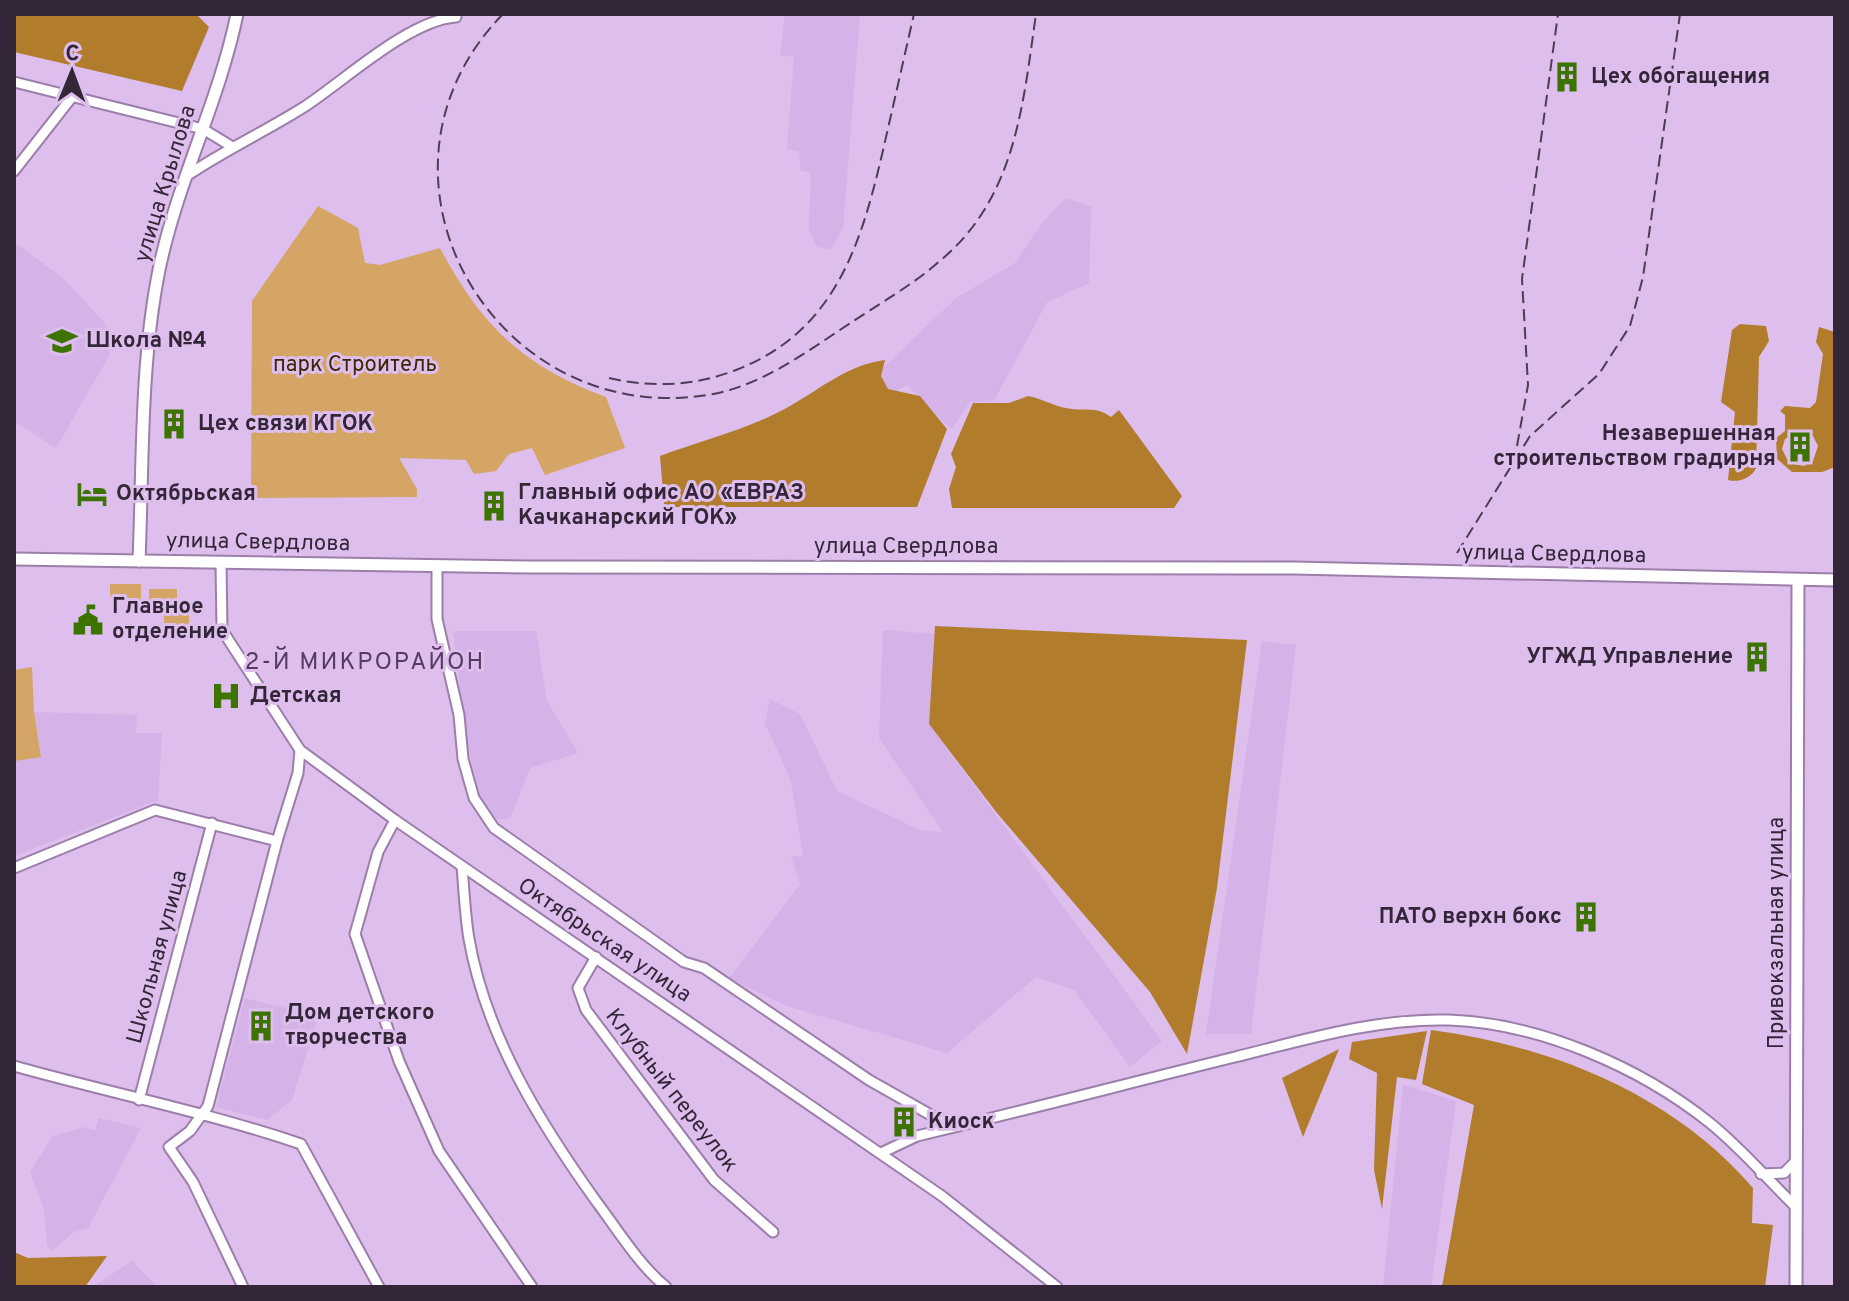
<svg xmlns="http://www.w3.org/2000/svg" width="1849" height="1301" font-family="Overpass,sans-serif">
<rect width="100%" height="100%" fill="#ddbeec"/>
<g fill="#d5b2e7">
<polygon points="785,14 860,14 843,228 831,249 817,247 809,229 811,172 801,171 799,151 787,149 794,57 780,55"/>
<polygon points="1066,198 1091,207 1089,283 1047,302 994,401 970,402 951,429 907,385 888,395 876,375 956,298 1015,263 1043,222"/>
<polygon points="14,242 64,279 108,327 110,354 56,448 14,421"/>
<polygon points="883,630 935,634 929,724 1162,1041 1130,1067 1074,990 1036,977 947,1053 787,1006 729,978 800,884 791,856 803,856 791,781 765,723 770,699 800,714 837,791 920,830 943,832 879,738"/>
<polygon points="453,631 536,631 547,701 578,753 530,768 510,818 497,819 482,805 467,742"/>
<polygon points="1262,641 1296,645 1251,1034 1206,1034"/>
<polygon points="34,712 137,715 136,733 162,733 158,800 14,856 14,761 41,756"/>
<polygon points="245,998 318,1016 292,1100 267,1120 216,1107"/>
<polygon points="1403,1085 1456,1101 1431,1287 1383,1287"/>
<polygon points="99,1118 141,1128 88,1228 74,1232 53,1250 47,1245 44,1210 30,1172 53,1136 85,1127 95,1131"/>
<polygon points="132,1261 158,1287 95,1287 97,1284"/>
</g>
<g fill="#d4a565">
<path d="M318 206 358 228 365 263 380 265 440 248C481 326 524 367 606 397L625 448 545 475 532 448 509 454 496 471 474 474 466 460 399 458 417 489V497L251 498 252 301Z"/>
<polygon points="110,584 141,584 141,600 110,597"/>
<rect x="149" y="589" width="28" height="11"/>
<rect x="164" y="610" width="25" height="17"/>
<polygon points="32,667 34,712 41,757 14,761 14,670"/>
</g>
<g fill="#b17d2c" fill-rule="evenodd">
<polygon points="14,14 196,14 209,27 182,91 14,52"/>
<path d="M1740 324 1766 326 1769 341 1759 357 1756 468C1752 478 1738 483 1728 480L1735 412 1721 402 1732 330Z"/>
<path d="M1819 327 1835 332V467L1822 472H1792L1777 459 1776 438 1785 431V415L1780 411 1785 406 1810 408 1816 402 1823 354 1816 342ZM1798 431 1813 436 1818 446 1813 461 1804 466 1789 463 1782 449 1785 439Z"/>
<path d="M885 360 881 376 888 389 920 396 947 429 917 507H675L664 504 660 456C703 440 750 429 790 406 822 388 847 365 885 360Z"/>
<path d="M1028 396C1041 398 1053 406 1066 408 1083 412 1095 405 1111 417L1119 410 1182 496 1174 508H952L949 489 956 467 951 454 973 403H1009Z"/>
<polygon points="935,626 1247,640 1217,888 1187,1054 1150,992 997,813 929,724"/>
<path d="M1431 1030C1552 1046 1672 1094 1753 1188L1752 1223 1773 1225 1765 1287H1442L1474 1105 1422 1084Z"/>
<polygon points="1427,1031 1416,1080 1397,1077 1382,1209 1374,1170 1377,1073 1349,1059 1352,1042"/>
<polygon points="1339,1049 1303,1137 1282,1078"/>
<polygon points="14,1252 28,1258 107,1256 85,1287 14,1287"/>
</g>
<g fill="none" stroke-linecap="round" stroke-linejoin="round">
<g stroke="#9b7eaa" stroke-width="13">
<g id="minor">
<polyline points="14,82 203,129 231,146"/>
<polyline points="14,171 72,97"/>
<path d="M188 175C225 150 266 131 304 107 344 81 409 20 456 17V14"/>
<polyline points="221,563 222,630 300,750 395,820 942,1196 1057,1287"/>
<polyline points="437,566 437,619 459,715 463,759 474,798 494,828 684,962 704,968 869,1080 952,1127"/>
<polyline points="395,820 378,852 355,934 399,1061 439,1151 532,1287"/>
<path d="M462 866C464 890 465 915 469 939 486 1036 540 1123 596 1201 617 1229 639 1265 666 1287"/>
<polyline points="14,868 155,810 277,841 298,773 300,750"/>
<polyline points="596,957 578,988 586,1010 714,1180 773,1232"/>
<path d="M14 1066C110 1093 207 1112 301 1144L379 1287"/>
<polyline points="139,1100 212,823"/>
<path d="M881 1153 917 1136C1023 1111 1129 1083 1235 1057 1304 1040 1376 1018 1449 1020 1539 1023 1640 1067 1710 1123 1741 1148 1768 1180 1797 1208"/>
<polyline points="1761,1174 1784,1173 1797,1160"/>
<polyline points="243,1287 193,1182 169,1147 190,1131 208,1106 277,841"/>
</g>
</g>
<g stroke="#9b7eaa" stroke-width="15">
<g id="major">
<polyline points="14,559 529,567 1294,568 1835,580"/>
<path d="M139 561C143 464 140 365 159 270 177 182 219 102 237 14"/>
<polyline points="1796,1287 1798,580"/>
</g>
</g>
<use href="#minor" stroke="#fff" stroke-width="9"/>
<use href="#major" stroke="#fff" stroke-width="11"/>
<g stroke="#4c3e54" stroke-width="2" stroke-dasharray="12 6" stroke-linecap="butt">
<path d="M503 14C347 174 493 429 708 395 762 386 806 352 852 322 882 302 914 284 941 260 1016 197 1023 104 1036 14"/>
<path d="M609 378C652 388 695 386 736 370 837 331 862 241 884 146 894 102 904 58 914 14"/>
<polyline points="1517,446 1528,385 1522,279 1558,14"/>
<polyline points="1457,553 1530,436 1599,374 1630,326 1643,277 1680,14"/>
</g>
</g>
<defs>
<g id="building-bare" transform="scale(2.4)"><path d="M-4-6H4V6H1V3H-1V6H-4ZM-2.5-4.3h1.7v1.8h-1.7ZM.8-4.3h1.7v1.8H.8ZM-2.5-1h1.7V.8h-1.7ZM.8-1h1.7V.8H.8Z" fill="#3d7400" stroke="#ddbeec" stroke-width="2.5" paint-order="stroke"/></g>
<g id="school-bare" transform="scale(2.4)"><path d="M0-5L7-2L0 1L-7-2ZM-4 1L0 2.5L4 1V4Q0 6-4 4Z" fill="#3d7400" stroke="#ddbeec" stroke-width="2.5" paint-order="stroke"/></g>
<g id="hotel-bare" transform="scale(2.4)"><path d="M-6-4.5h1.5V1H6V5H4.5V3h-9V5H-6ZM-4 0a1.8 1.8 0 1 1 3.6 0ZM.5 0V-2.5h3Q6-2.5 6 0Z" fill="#3d7400" stroke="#ddbeec" stroke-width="2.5" paint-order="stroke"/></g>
<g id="civic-bare" transform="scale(2.4)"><path d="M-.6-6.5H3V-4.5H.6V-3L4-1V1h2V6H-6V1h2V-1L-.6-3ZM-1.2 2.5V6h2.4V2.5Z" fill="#3d7400" stroke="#ddbeec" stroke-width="2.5" paint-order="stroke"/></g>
<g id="hospital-bare" transform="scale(2.4)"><path d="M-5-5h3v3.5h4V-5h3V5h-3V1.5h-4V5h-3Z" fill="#3d7400" stroke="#ddbeec" stroke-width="2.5" paint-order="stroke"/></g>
</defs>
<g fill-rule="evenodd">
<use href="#building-bare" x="1567" y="77"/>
<use href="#school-bare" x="62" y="341"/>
<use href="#building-bare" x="174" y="424"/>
<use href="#building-bare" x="1800" y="447"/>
<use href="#hotel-bare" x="92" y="494"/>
<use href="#building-bare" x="494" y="506"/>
<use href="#civic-bare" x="88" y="620"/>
<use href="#building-bare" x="1757" y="657"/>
<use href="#hospital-bare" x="226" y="696"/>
<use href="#building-bare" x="1586" y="917"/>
<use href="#building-bare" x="261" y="1026"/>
<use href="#building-bare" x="904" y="1122"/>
</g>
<g text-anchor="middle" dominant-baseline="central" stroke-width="6" stroke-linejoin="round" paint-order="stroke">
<g font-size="22" font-weight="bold" fill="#322638" stroke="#ddbeec" text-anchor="start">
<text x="1591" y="77">Цех обогащения</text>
<text x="86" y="341">Школа №4</text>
<text x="198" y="424">Цех связи КГОК</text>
<text x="1776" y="434" text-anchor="end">Незавершенная<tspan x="1776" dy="25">строительством градирня</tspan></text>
<text x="518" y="493">Главный офис АО «ЕВРАЗ<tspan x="518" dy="25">Качканарский ГОК»</tspan></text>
<text x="116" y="494">Октябрьская</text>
<text x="112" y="607">Главное<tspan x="112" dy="25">отделение</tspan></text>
<text x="1733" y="657" text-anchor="end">УГЖД Управление</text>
<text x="250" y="696">Детская</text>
<text x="1562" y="917" text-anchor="end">ПАТО верхн бокс</text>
<text x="285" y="1013">Дом детского<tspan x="285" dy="25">творчества</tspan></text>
<text x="928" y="1122">Киоск</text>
</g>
<g font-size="22" fill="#322638" stroke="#ddbeec">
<text transform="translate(166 184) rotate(-73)">улица Крылова</text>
<text transform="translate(258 543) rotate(1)">улица Свердлова</text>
<text x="906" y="547">улица Свердлова</text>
<text transform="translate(1554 555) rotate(1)">улица Свердлова</text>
<text transform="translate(1777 933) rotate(-90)">Привокзальная улица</text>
<text transform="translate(604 941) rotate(34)">Октябрьская улица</text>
<text transform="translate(158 957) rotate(-75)">Школьная улица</text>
<text transform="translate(671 1091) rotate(52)">Клубный переулок</text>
</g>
<g font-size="22" fill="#3c2603" stroke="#ddbeec">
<text x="355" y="365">парк Строитель</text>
</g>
<g font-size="24" letter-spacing="2" fill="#553b62" stroke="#ddbeec">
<text x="365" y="663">2-Й МИКРОРАЙОН</text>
</g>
</g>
<rect width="1849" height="1301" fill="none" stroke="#322638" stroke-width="32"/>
<g transform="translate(72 72) rotate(1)" stroke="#ddbeec" stroke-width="6" paint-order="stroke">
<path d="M0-6L14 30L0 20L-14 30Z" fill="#322638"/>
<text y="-12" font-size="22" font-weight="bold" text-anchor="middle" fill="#322638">С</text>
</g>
</svg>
